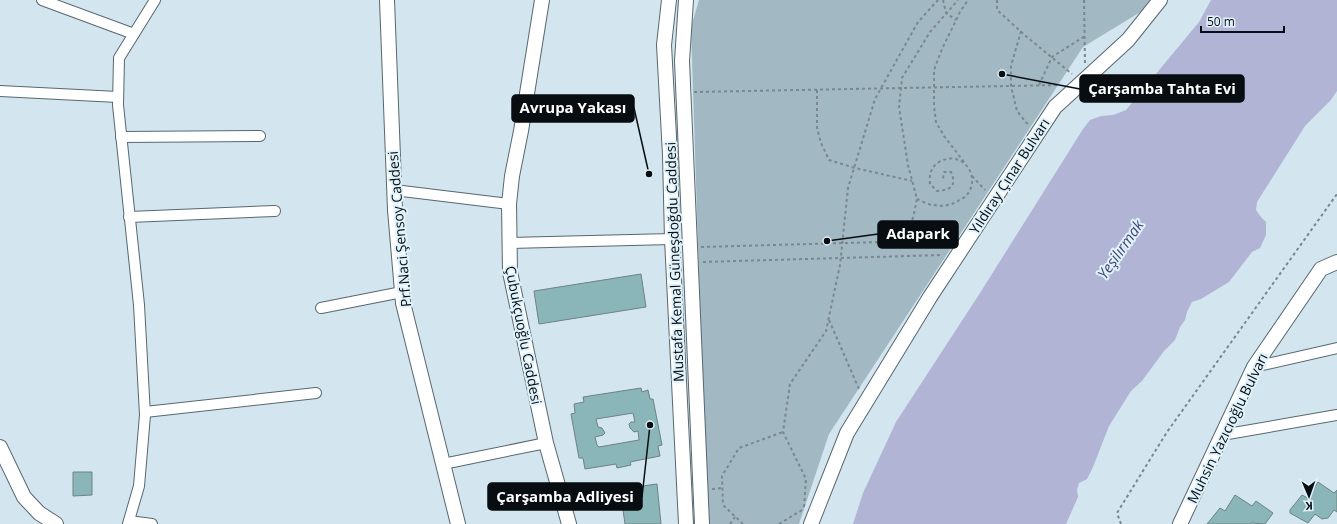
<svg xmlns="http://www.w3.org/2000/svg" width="1337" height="524" font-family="'Open Sans',sans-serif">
<rect width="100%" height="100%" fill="#d3e5ee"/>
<polygon fill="#a2b8c3" points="699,0 1152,0 1147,8 1083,47 829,434 799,524 707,524 691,27"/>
<polygon fill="#b2b4d5" points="1211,0 1337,0 1337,91 1330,101 1305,126 1257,202 1256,210 1261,217 1266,222 1266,235 1260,248 1252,252 1229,282 1201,299 1192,302 1187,312 1185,320 1180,327 1175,340 1164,351 1142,381 1131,391 1109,426 1093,467 1087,479 1079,483 1077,490 1078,497 1066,524 853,524 863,493 896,422 980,293 1083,129 1090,120 1101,116 1113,115 1126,110 1199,22"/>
<g fill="#8ab6b9" stroke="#6f8283" fill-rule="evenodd">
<polygon points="641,274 646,307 539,324 534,291"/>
<path d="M641 388 642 392 648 390 650 399H653L662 445 658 446 660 456 630 462 631 465 617 468 616 464 585 469 583 458H579L571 414 575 413 574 404 584 402 583 397ZM633 413 635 422H631L629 424 630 428 634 432 638 431 639 440 599 447 597 445 595 437 603 435 605 433 602 428 598 427 596 419Z"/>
<polygon points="73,472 92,472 92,495 73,496"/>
<polygon points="1318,482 1334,493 1337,490 1337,512 1334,510 1328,518 1322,519 1315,514 1308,523 1290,513 1290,510 1302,495 1308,498"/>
<polygon points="657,484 661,524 625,524 620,489"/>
<polygon points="1235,495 1252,506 1256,501 1273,513 1265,524 1251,523 1250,524 1207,524 1220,508 1225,511"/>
</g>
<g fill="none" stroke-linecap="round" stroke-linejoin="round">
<g stroke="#58676f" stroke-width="12">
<g id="street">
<polyline points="42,0 134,34"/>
<polyline points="0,91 118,97"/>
<polyline points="121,137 260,136"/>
<polyline points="394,190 509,204"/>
<polyline points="129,217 275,211"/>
<polyline points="509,243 672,239"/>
<polyline points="321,308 402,292"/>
<polyline points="1254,367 1337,348"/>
<polyline points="145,412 316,393"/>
<polyline points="1222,435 1337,415"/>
<polyline points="443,464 546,443"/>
<polyline points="129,521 152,524"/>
<polyline points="128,524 139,486 145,415 139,305 118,105 119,58 155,0"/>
</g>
</g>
<g stroke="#58676f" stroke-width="16">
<g id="secondary">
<polyline points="387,0 395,210 403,303 458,524"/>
<polyline points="542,0 521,131 512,176 509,204 510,272 546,443 569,524"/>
<polyline points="669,0 664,45 670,155 672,239 686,524"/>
<polyline points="686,0 682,61 702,524"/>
<polyline points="0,447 24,497 39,513 56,524"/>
<polyline points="811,524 847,433 930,297 1055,107 1128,40 1160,0"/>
<polyline points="1180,524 1254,367 1321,269 1337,262"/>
</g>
</g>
<g stroke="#7b878e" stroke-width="2" stroke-dasharray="3 3" stroke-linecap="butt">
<polyline points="943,0 946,13 956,20"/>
<polyline points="997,0 997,10 1027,37 1072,74"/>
<polyline points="1084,0 1085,63"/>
<polyline points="1021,31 1011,66 1011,86 1017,111 1029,126"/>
<polyline points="1039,85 1052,57 1085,36"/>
<polyline points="817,90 817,128 821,143 829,160 855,168 912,181"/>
<polyline points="694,92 1060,85"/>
<polyline points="964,162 944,136 936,122 934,106 934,70 942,49 960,12 968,0"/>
<polyline points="972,176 985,190"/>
<path d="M917 199C922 201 928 205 934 205 943 207 951 205 958 201 960 199 964 198 966 196 982 178 964 150 941 161 931 166 929 174 930 184L937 191C951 190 957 186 951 172H944L943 179"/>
<polyline points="901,241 913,218 917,199 908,165 899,107 902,78 930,32 958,0"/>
<polyline points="701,247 953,240"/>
<polyline points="703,262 942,255"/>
<polyline points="829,320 859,389"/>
<polyline points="712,489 722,488"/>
<polyline points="804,507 806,479 783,432 790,384 826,331 840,265 848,188 875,99 918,22 938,0"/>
<polyline points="730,524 735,517"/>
<polyline points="743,524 723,505 722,476 739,448 783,432"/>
<polyline points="779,524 802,510"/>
<polyline points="1121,524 1117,513 1167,432 1337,194"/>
</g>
<use href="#street" stroke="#fff" stroke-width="10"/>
<use href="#secondary" stroke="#fff" stroke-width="14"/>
</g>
<g text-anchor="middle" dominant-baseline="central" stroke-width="4" stroke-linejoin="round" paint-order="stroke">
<g font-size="14" fill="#070d10" stroke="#e0f2fb">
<text transform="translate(1009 176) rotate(-57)">Yıldıray Çınar Bulvarı</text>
<text transform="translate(399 229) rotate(-95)">Prf.Naci Şensoy Caddesi</text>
<text transform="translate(674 262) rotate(-92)">Mustafa Kemal Güneşdoğdu Caddesi</text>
<text transform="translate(524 335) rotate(79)">Çubukçuoğlu Caddesi</text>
<text transform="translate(1227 428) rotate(-64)">Muhsin Yazıcıoğlu Bulvarı</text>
</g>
<g font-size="15" font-style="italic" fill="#444472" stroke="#e0f2fb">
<text transform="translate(1120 249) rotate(-55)">Yeşilırmak</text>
</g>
</g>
<path fill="none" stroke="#070d10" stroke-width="1.5" d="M1002 74L1080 89M649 174L634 108M827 241L878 234M650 425L642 497"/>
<g fill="#070d10" stroke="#e0f2fb" stroke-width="1.5">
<circle cx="1002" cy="74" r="4"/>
<circle cx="649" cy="174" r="4"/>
<circle cx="827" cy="241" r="4"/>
<circle cx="650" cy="425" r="4"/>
</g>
<g fill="#070d10" stroke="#070d10" stroke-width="1.5">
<rect x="1080" y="75" width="164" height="27" rx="4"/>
<rect x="512" y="95" width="122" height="27" rx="4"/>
<rect x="878" y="221" width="80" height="27" rx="4"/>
<rect x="488" y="483" width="154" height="27" rx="4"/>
</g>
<g font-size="15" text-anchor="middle" font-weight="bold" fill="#fff">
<text x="1162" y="94">Çarşamba Tahta Evi</text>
<text x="573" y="113">Avrupa Yakası</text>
<text x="918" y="239">Adapark</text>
<text x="565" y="502">Çarşamba Adliyesi</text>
</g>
<g transform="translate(1309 496) rotate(178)" stroke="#e0f2fb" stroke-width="3" paint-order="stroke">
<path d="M0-3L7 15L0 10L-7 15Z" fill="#070d10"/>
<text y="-6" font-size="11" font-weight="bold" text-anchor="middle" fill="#070d10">K</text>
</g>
<path d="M1201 26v6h83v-6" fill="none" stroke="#070d10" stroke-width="2"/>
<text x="1207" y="26" font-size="12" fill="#070d10" stroke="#e0f2fb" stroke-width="3" paint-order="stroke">50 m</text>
</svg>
